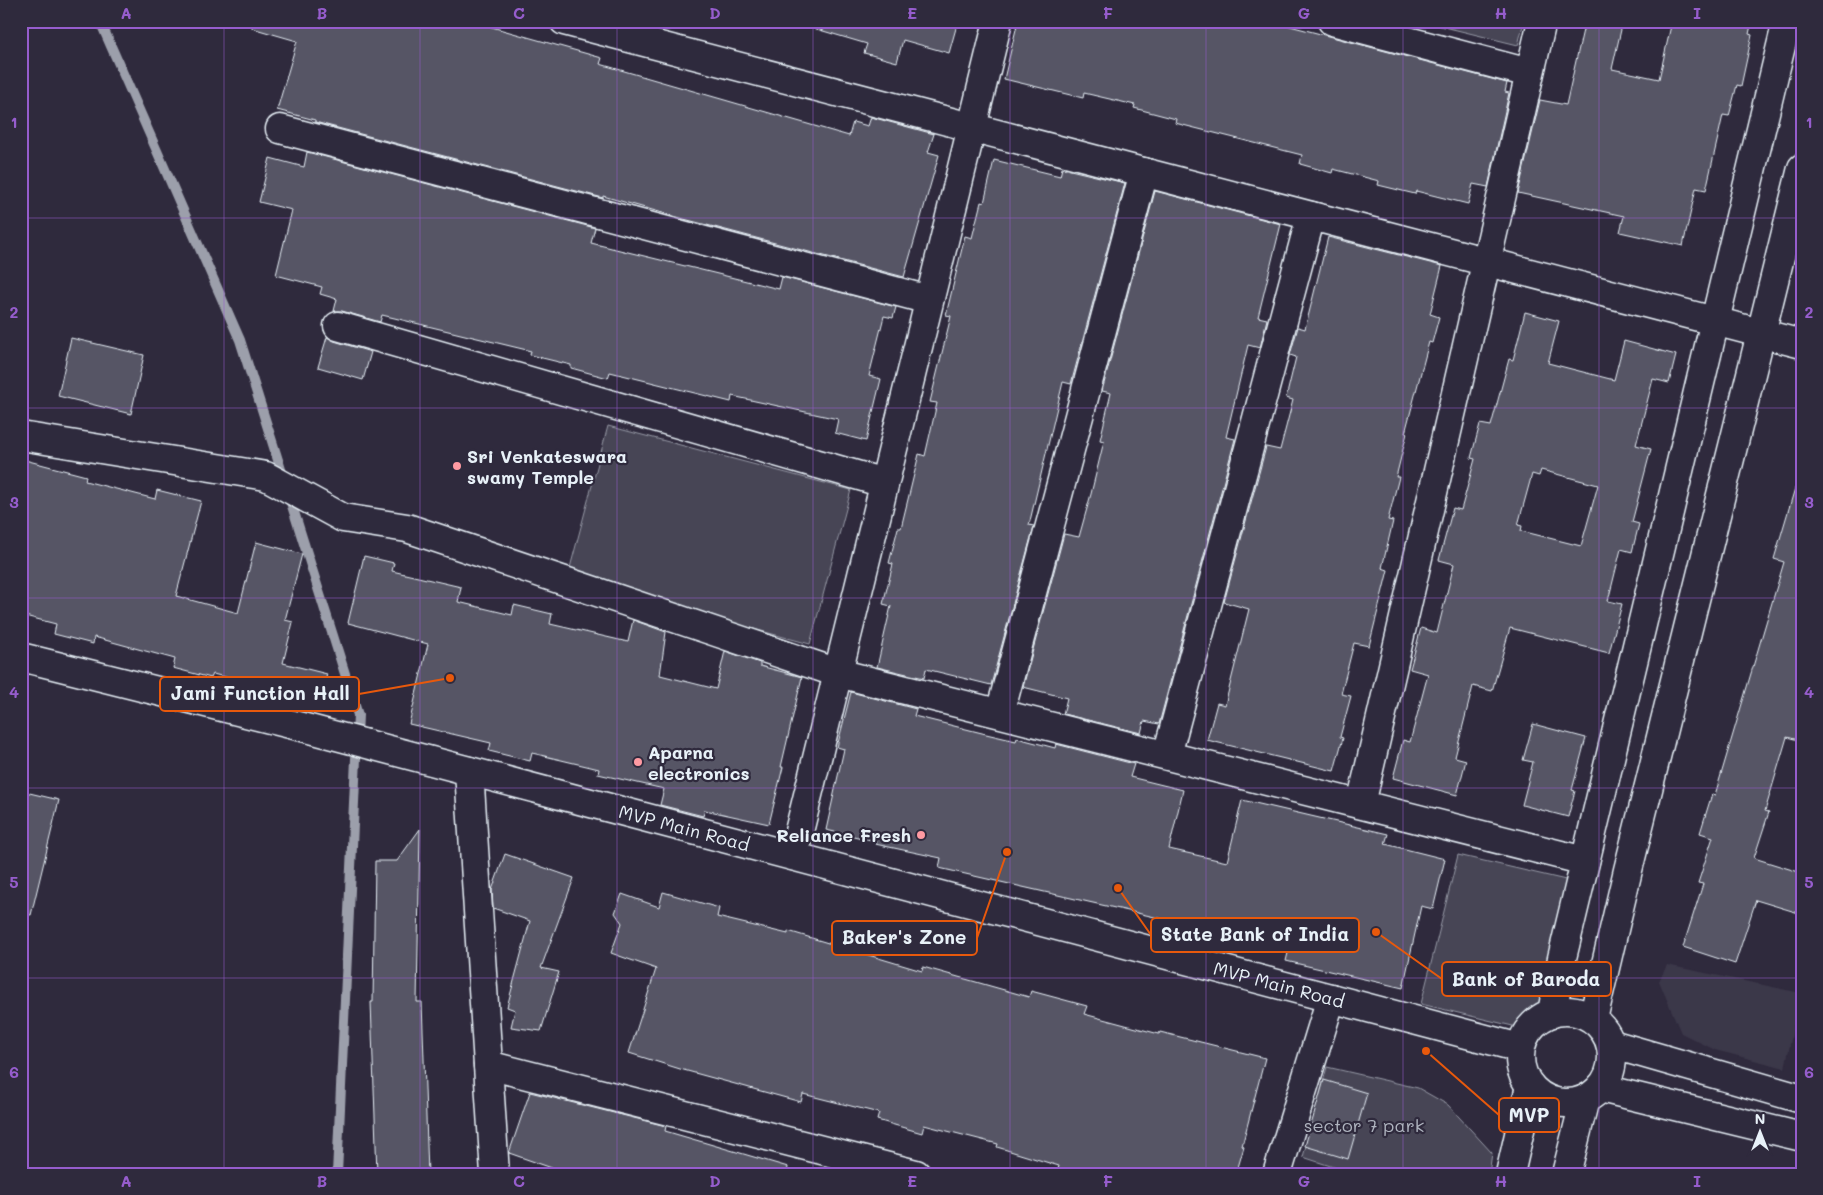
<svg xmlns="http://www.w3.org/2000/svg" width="1823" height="1195" font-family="Mali,sans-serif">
<rect width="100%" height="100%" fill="#2f2a3d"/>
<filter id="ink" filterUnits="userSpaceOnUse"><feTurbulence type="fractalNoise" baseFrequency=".02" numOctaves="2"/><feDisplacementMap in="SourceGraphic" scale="10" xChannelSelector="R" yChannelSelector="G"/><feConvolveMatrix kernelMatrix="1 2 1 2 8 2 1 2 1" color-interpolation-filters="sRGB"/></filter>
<g filter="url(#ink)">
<polygon fill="#3b3749" points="1667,965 1801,993 1785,1068 1715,1050 1681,1033 1659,981"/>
<g fill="#464455" stroke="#979aa6">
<polygon points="1420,21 1524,21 1518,45"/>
<polygon points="608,426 851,490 810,644 567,579"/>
<polygon points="1458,855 1583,884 1546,1034 1421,1004"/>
<polygon points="1327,1067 1418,1088 1448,1105 1492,1153 1489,1174 1355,1174 1303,1157"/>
</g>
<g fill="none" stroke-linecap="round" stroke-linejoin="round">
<g stroke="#9c9fab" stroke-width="10">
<polyline points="100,21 240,340 284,479"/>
<polyline points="288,493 358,715 337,1174"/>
</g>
</g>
<g fill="#575565" stroke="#e8f1f8" fill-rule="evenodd">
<polygon points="253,21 481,21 481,24 602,58 600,64 849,136 853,122 868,126 871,117 934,134 928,152 939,155 904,277 684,219 603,196 603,198 315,122 315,120 277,110 297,41 252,28"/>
<polygon points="814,21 958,21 949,53 903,40 897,62 864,53 867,44 813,28"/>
<polygon points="1018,21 1271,21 1507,83 1505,92 1509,93 1488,187 1473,184 1468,204 1416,191 1415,194 1378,185 1379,181 1333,169 1332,173 1300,164 1302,155 1175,123 1176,119 1134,108 1135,105 1084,93 1083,98 1004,79"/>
<polygon points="1585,21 1623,21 1612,69 1659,79 1672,21 1752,21 1749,34 1752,35 1741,86 1737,85 1729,116 1723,115 1706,190 1696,188 1683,246 1620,232 1624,216 1518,193 1540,100 1566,105"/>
<polygon points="307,152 595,228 591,243 779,289 782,277 896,307 893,318 884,316 869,376 881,379 866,441 835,433 838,419 732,396 731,402 610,372 608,378 571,368 571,365 530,355 531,351 382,315 380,322 342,311 334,311 337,299 320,294 322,287 276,275 292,210 259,202 270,158 304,167"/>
<polygon points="994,160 1060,176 1062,168 1125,183 1071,384 1063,382 1029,525 1034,526 991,685 926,669 924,678 877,667 891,606 883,604 893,564 889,563 898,528 901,528 919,454 925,456 937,403 930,402 951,316 946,315 965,236 972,238 981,202 984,203"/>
<polygon points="1155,191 1281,224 1258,317 1267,319 1260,348 1248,345 1226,437 1235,439 1159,724 1144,721 1141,733 1063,714 1067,698 1023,687 1064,534 1079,537 1091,494 1104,441 1100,440 1111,393 1102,391"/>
<polygon points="1328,237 1442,266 1430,314 1439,317 1432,343 1429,342 1405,433 1407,433 1396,477 1399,477 1388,520 1393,521 1382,568 1388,570 1369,646 1354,643 1341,694 1351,696 1340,737 1343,738 1334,771 1207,740 1217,703 1225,705 1249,609 1224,602 1266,447 1280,450 1293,400 1286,398 1296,357 1290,355 1298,327 1305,329"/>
<path d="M1525 312 1559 321 1548 363 1614 380 1624 341 1676 355 1669 383 1653 379 1636 445 1651 449 1632 522 1639 524 1632 552 1621 549 1608 601 1622 604 1609 653 1510 628 1492 691 1473 686 1455 757 1466 760 1457 795 1393 778 1403 740 1410 742 1428 674 1410 669 1421 628 1437 633 1454 564 1439 560 1453 508 1461 510 1475 459 1471 458 1480 424 1491 426 1509 359 1513 360ZM1541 470 1598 485 1581 546 1521 531 1522 526 1518 525 1532 474 1539 476Z"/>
<polygon points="327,337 334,341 371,352 363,380 318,367"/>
<polygon points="71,338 144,355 131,414 58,396"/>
<polygon points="21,459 86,476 85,481 155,499 157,490 201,501 176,596 238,613 256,542 302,554 285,620 293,622 283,663 327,674 318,708 291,701 293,694 213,674 211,678 173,668 175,659 94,637 93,644 54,634 56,624 21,615"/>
<polygon points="1795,488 1802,489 1802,741 1787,737 1765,811 1769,812 1754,858 1802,873 1802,914 1756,900 1735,964 1683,947 1703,884 1698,883 1713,837 1700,833 1712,794 1715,795 1784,562 1774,559"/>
<polygon points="364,556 394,563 392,571 461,587 458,602 512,615 514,605 552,614 550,624 628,642 633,620 666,632 660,675 716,689 725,651 760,663 760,666 802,677 781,767 783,767 769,824 705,810 703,816 660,805 664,789 598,774 599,769 532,753 530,761 489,751 491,743 409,724 428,644 348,623"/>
<polygon points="851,692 916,709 914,716 986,734 1016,741 1017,738 1055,748 1056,744 1134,764 1130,777 1183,790 1169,849 1227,862 1242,800 1388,834 1385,844 1445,859 1433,909 1421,906 1403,988 1286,961 1289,949 1224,935 1225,933 939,868 941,858 875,844 876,841 826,830 844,749 837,747"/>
<polygon points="1533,724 1586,738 1572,790 1575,791 1568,817 1522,805 1533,762 1523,760"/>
<polygon points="21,791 59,800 31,915 21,914"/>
<polygon points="420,829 417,1002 422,1002 428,1174 377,1174 371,1002 373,1002 375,861 397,861"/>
<polygon points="505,854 574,878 541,968 559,972 541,1031 511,1027 515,1010 507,1007 530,921 493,908 492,890"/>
<polygon points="663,892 719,908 717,917 788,934 788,931 922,971 923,967 1029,997 1031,991 1087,1006 1084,1014 1159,1034 1160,1032 1265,1058 1242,1146 1244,1147 1236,1174 1075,1174 1058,1169 1059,1166 997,1147 998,1144 924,1125 922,1133 877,1120 879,1113 803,1094 801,1102 680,1069 629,1053 656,969 611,953 622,923 615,913 622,894 659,907"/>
<polygon points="1324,1080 1367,1093 1348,1159 1305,1146"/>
<polygon points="530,1092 666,1126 665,1131 788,1167 787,1174 569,1174 509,1153"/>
</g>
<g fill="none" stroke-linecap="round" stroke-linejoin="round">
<g stroke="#e8f1f8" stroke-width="31">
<g id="minor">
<polyline points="564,21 1802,344"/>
<polyline points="1332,21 1529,73"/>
<polyline points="280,129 929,300"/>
<polyline points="338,326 884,483"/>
<polyline points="21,436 266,476 343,518 407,528 838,673 1585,861"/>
<path id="s1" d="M21 657 310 729 1520 1048"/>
<polyline points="1000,713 1144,172"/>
<polyline points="1167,755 1311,216"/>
<polyline points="469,771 495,1174"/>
<polyline points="1361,804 1542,21"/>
<polyline points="793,856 998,21"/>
<circle cx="1566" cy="1057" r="46"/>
<polyline points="1552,1013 1562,958 1787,21"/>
<polyline points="1593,1019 1628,870 1802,168"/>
<polyline points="1611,1044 1802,1099"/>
<polyline points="488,1065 916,1174"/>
<polyline points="1600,1088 1802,1137"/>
<polyline points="1277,1174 1331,998"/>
<polyline points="1510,1174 1530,1086"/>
<polyline points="1566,1174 1585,1099"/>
</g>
</g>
<use href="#minor" stroke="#2f2a3d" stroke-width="28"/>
</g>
</g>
<path fill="none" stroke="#965dcd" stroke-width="1" stroke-opacity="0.55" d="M224 21V1174M420 21V1174M617 21V1174M813 21V1174M1010 21V1174M1206 21V1174M1403 21V1174M1599 21V1174M21 218H1802M21 408H1802M21 598H1802M21 788H1802M21 978H1802"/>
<g fill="#ff9aa2" stroke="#2f2a3d" stroke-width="2">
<circle cx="457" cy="466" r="5"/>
<circle cx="638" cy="762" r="5"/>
<circle cx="921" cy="835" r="5"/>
</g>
<g text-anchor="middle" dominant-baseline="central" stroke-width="4.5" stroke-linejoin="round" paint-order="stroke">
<g font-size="18" font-weight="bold" fill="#e8f1f8" stroke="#2f2a3d" text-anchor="start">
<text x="467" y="456">Sri Venkateswara<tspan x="467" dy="21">swamy Temple</tspan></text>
<text x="648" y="752">Aparna<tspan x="648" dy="21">electronics</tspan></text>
<text x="911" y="835" text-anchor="end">Reliance Fresh</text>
</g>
<g font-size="18" fill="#e8f1f8" stroke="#2f2a3d">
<text stroke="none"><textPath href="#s1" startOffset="685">MVP Main Road</textPath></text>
<text stroke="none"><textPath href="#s1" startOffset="1300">MVP Main Road</textPath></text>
</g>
<g font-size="18" fill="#afb4bf" stroke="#2f2a3d">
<text x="1364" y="1125">sector 7 park</text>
</g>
</g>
<path fill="none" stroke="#e8590c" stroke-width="2" d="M450 678L359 694M1118 888L1151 935M1007 852L977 938M1376 932L1442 979M1426 1051L1499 1115"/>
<g fill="#e8590c" stroke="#2f2a3d" stroke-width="2">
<circle cx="450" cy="678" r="5"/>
<circle cx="1118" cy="888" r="5"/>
<circle cx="1007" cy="852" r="5"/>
<circle cx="1376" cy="932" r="5"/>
<circle cx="1426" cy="1051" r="5"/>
</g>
<g fill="#2f2a3d" stroke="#e8590c" stroke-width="2">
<rect x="160" y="677" width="199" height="34" rx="5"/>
<rect x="1151" y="918" width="208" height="34" rx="5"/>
<rect x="832" y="921" width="145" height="34" rx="5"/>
<rect x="1442" y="962" width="169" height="34" rx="5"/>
<rect x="1499" y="1098" width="60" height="34" rx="5"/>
</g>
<g font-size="19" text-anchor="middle" font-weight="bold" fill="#e8f1f8">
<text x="260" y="700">Jami Function Hall</text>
<text x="1255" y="941">State Bank of India</text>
<text x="904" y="944">Baker's Zone</text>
<text x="1526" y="986">Bank of Baroda</text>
<text x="1529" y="1122">MVP</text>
</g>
<rect width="1823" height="1195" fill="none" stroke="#2f2a3d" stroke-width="55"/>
<g transform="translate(1760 1132)" stroke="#2f2a3d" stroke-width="4" paint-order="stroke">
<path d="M0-4L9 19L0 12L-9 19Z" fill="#e8f1f8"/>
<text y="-8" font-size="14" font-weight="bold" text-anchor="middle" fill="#e8f1f8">N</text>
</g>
<rect x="28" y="28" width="1768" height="1140" fill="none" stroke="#965dcd" stroke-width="2"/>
<g font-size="16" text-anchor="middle" font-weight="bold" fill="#965dcd">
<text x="126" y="19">A</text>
<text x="322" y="19">B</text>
<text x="519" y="19">C</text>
<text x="715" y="19">D</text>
<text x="912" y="19">E</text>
<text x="1108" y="19">F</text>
<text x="1304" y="19">G</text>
<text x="1501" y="19">H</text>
<text x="1697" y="19">I</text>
<text x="14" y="128">1</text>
<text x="1809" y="128">1</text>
<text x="14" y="318">2</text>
<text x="1809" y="318">2</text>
<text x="14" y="508">3</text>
<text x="1809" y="508">3</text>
<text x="14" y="698">4</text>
<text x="1809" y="698">4</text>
<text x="14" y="888">5</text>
<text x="1809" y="888">5</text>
<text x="14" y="1078">6</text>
<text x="1809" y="1078">6</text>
<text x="126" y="1187">A</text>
<text x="322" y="1187">B</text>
<text x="519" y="1187">C</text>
<text x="715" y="1187">D</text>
<text x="912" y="1187">E</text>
<text x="1108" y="1187">F</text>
<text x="1304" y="1187">G</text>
<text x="1501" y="1187">H</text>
<text x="1697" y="1187">I</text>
</g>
</svg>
